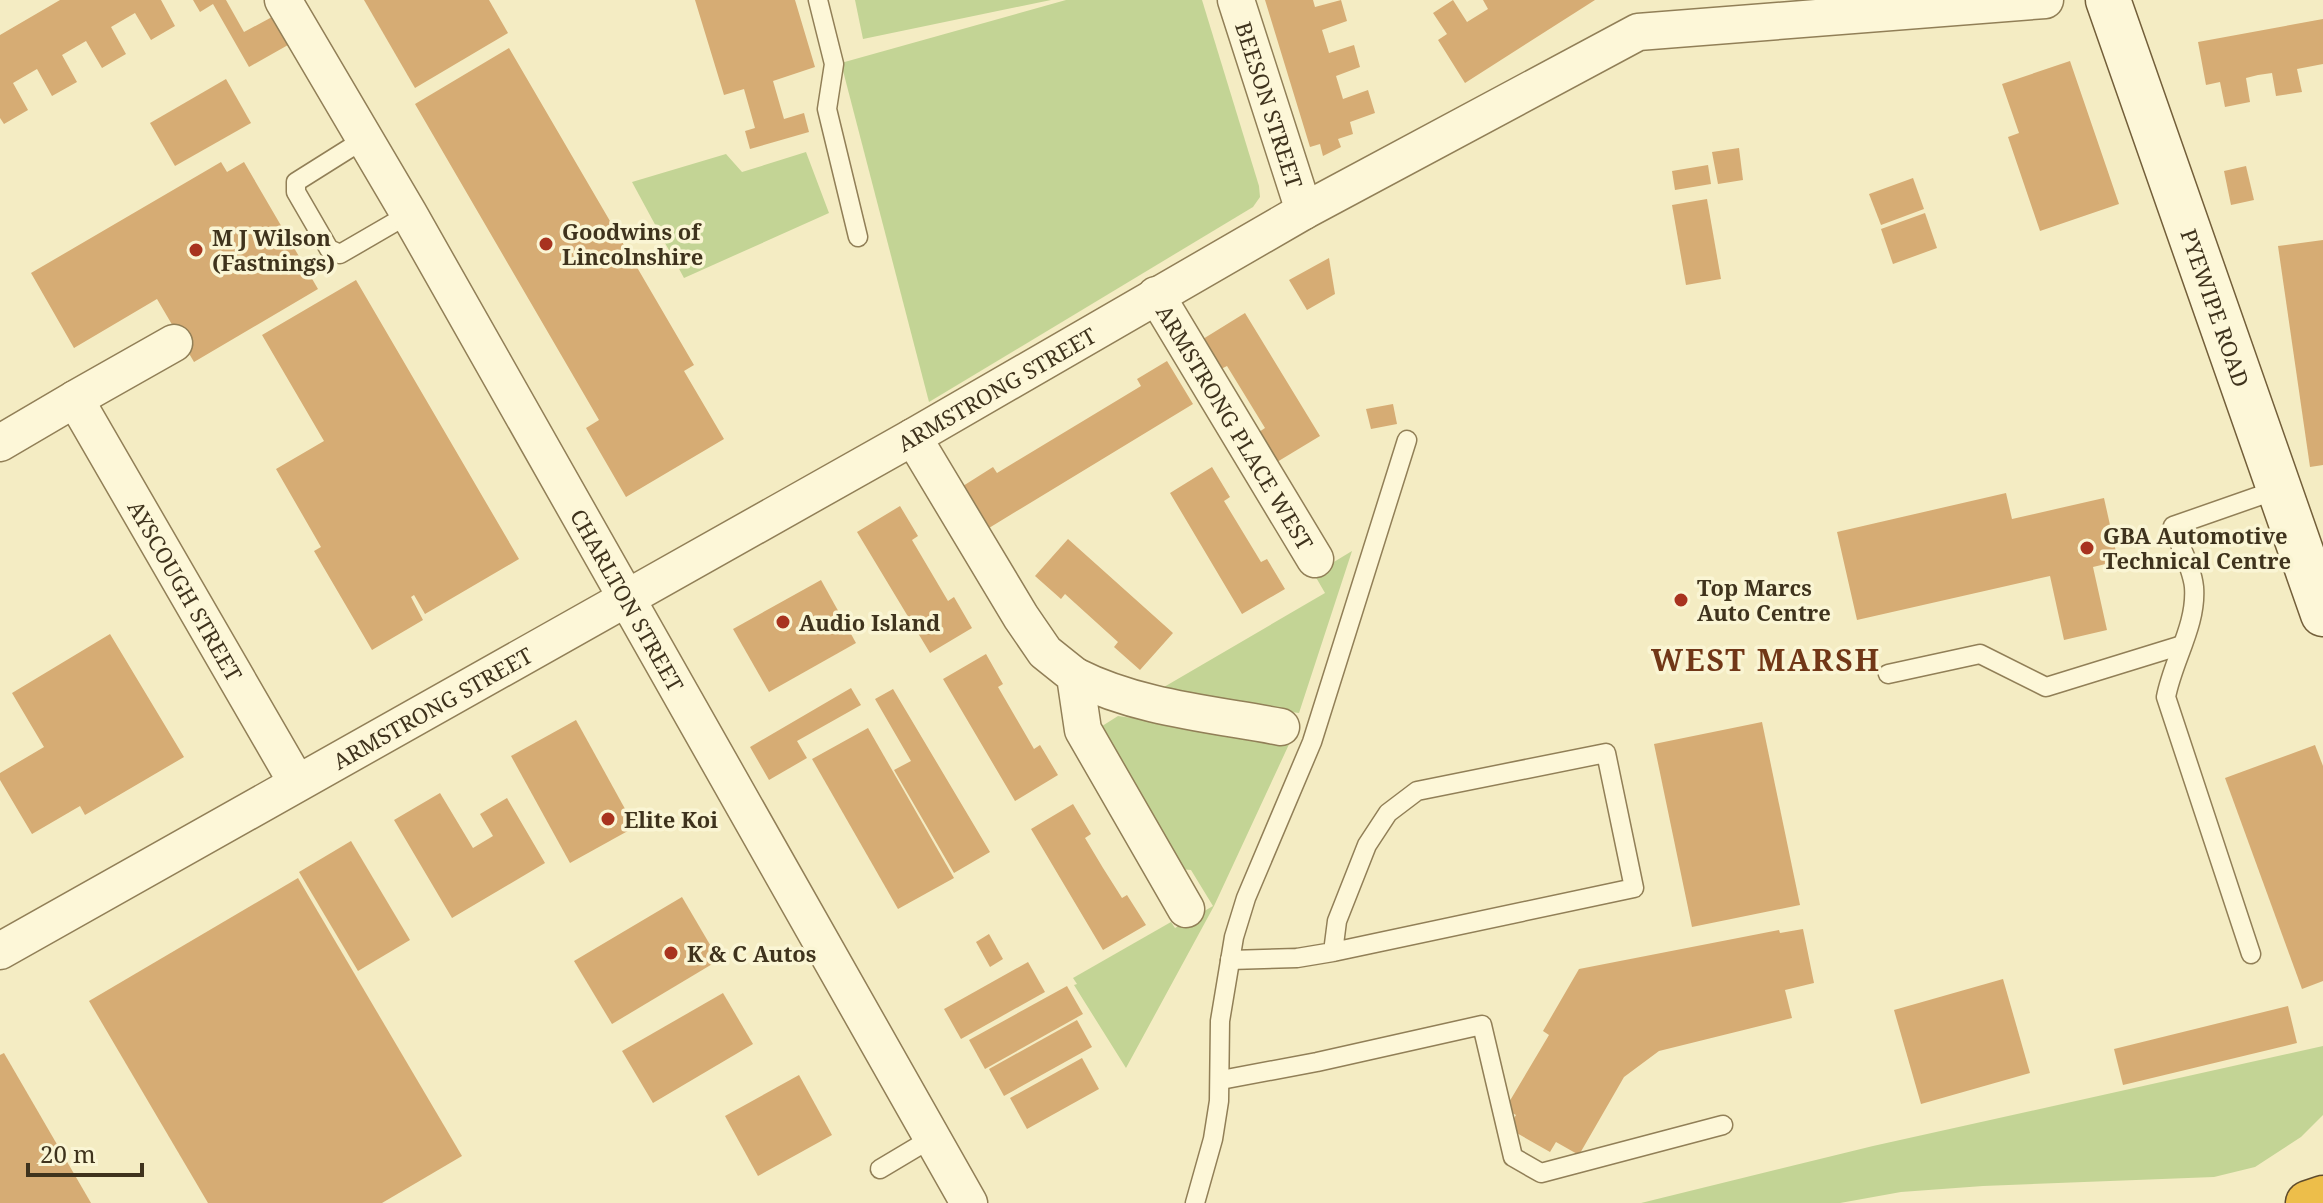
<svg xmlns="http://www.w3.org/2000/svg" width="2323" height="1203" font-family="'Noto Serif',serif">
<rect width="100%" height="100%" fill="#f4ecc3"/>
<g fill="#c3d495">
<polygon points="855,0 1051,0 863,39"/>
<polygon points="1066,0 1202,0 1259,186 1260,197 1253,207 929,402 841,63"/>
<polygon points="806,152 829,213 684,278 632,182 726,154 742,172"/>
<polygon points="1352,551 1299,713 1228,703 1164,687 1325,593 1314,574"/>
<polygon points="1118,716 1291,740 1214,906 1126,1068 1074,985 1077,984 1073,978 1171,922 1175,928 1213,906 1191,870 1180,869 1099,728"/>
<polygon points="2323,1046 2323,1115 2301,1137 2255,1167 2214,1177 1983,1186 1901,1192 1840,1203 1641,1203 1873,1146"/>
</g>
<g fill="#d6ac74">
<polygon points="60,0 161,0 175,26 151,40 135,13 111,27 126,54 102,68 86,41 62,55 77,82 52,96 37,69 13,83 28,110 4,124 0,118 0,35"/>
<polygon points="193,0 226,0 244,32 272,17 288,45 249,67 213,4 200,12"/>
<polygon points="364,0 489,0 508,33 415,88"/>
<polygon points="695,0 795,0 815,67 773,81 784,119 804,113 809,132 750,149 745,131 755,128 744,89 724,95"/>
<polygon points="1265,0 1313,0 1315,7 1341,0 1347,21 1322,30 1326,43 1329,53 1354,45 1360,67 1336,76 1343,99 1368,90 1375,113 1350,122 1353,134 1338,139 1341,147 1323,156 1320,144 1310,147"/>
<polygon points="1453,0 1467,22 1488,9 1483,0 1595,0 1465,83 1438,40 1447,34 1433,13"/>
<polygon points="2323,19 2323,64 2297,69 2302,92 2276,96 2272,73 2258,75 2246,78 2250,102 2225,107 2220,82 2206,85 2198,42"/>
<polygon points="509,48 694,365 684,371 724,439 626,497 586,428 599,420 415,104"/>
<polygon points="2070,61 2119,204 2040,231 2008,137 2019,133 2002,84"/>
<polygon points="226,79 251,123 175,166 150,123"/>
<polygon points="1739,148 1743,180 1718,184 1712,152"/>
<polygon points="221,162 227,172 244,162 318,289 194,362 157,299 74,348 31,273"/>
<polygon points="1708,165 1711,184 1675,190 1672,171"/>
<polygon points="2246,166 2254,200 2231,205 2224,171"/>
<polygon points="1913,178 1924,209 1881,225 1869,194"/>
<polygon points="1707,199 1721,279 1686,285 1672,205"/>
<polygon points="1925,213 1937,248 1893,264 1881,229"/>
<polygon points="2323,240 2323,465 2310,467 2278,246"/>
<polygon points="1329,258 1335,294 1307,310 1289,280"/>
<polygon points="356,280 519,559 425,614 414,595 411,597 423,620 372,650 314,551 321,547 276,469 324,441 262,335"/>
<polygon points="1245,313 1320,436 1277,462 1259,432 1265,428 1227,366 1221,369 1203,339"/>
<polygon points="1167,361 1193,404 989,528 963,486 993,467 997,473 1141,386 1137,379"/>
<polygon points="1393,404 1397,424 1371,429 1366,409"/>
<polygon points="1212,467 1230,497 1224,501 1261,562 1267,559 1285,589 1242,614 1170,493"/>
<polygon points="2006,493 2012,519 2104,498 2118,561 2093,567 2107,630 2064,640 2050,576 1857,620 1837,532"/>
<polygon points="900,506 918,536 912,540 948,601 954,597 972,628 930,653 857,532"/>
<polygon points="1068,539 1173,633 1140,670 1114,647 1118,642 1065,594 1061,599 1035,576"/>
<polygon points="821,580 856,643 769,692 733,629"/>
<polygon points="110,634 184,757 85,815 80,806 32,834 0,780 0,773 44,747 12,693"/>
<polygon points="986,654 1003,684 998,687 1034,749 1040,745 1058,775 1015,801 943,679"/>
<polygon points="851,688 861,705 797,741 807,758 769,780 750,747"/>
<polygon points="893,689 990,852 954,873 894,770 911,761 875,699"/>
<polygon points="576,720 635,827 570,863 511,756"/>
<polygon points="1762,722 1800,905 1692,927 1654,744"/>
<polygon points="868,728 954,878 898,909 812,759"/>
<polygon points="2315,745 2323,766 2323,981 2302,989 2225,778"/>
<polygon points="440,793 473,848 493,836 480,814 507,798 545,863 452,918 394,820"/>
<polygon points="1073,804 1091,834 1085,838 1103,868 1122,898 1127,895 1146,925 1103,950 1031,829"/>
<polygon points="351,841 410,940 358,971 299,872"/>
<polygon points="298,878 462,1156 382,1203 208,1203 89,1001"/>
<polygon points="682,897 719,960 612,1024 574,961"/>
<polygon points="1803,929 1814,983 1785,990 1792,1018 1659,1051 1624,1077 1579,1155 1556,1142 1550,1152 1508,1128 1516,1115 1505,1109 1549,1035 1543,1031 1579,969 1779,930 1780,933"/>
<polygon points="989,934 1003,959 990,967 976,942"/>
<polygon points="1028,962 1045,992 961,1039 944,1009"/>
<polygon points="2003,979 2030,1073 1921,1104 1894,1010"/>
<polygon points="1067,986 1083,1014 985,1069 969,1040"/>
<polygon points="723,993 753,1044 653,1103 622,1051"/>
<polygon points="2288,1006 2297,1043 2123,1085 2114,1049"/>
<polygon points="1077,1020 1092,1047 1004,1096 989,1069"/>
<polygon points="4,1053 91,1203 0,1203 0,1055"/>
<polygon points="1082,1058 1099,1089 1027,1129 1010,1098"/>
<polygon points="799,1075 832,1135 758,1176 725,1116"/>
</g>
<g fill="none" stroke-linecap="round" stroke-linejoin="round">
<g stroke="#917f57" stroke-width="21">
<g id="lane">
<polyline points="818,0 834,64 827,109 858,237"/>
<polyline points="366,138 296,182 296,192 329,249 340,254 409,214"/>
<polyline points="1888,674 1980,654 2046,687 2182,645"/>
<path d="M2251 954 2166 697C2173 660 2197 625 2194 587 2192 567 2179 545 2173 526L2279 489"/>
<polyline points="1230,960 1297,958 1333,952 1634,888 1606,753 1417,791 1388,813 1367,845 1337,921 1333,952"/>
<polyline points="1221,1080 1317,1062 1482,1025 1513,1157 1541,1173 1723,1125"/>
<polyline points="880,1169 932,1138"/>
<polyline points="1195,1203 1213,1139 1219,1101 1220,1021 1234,937 1246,898 1312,742 1407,440"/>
</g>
</g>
<g stroke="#917f57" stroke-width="39">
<g id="street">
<path id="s1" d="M283 0 409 214 969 1203"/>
<path id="s2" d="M1236 0 1304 211"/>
<path id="s3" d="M1156 295 1315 559"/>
<polyline points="75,399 174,343"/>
<polyline points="913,437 1021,617 1045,652 1075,676 1083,730 1186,909"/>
<path id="s4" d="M0 443 75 399 297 783"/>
<path d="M1075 676C1138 708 1212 714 1281 727"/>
<path id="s5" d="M0 951 913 437 1304 211 1638 32 2045 0"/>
</g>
</g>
<g stroke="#735f3a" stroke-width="47">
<g id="secondary">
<path id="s6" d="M2108 0 2323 614"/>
</g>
</g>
<g stroke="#5e4b2c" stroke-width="47">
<polyline id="highway" points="2308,1203 2323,1198"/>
</g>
<use href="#lane" stroke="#fdf7d8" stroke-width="18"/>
<use href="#street" stroke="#fdf7d8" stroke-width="36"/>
<use href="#secondary" stroke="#fdf7d8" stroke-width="44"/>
<use href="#highway" stroke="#edbe4a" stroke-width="44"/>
</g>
<g fill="#a8331f" stroke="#faf5d4" stroke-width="3">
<circle cx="546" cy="244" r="8"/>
<circle cx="196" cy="250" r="8"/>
<circle cx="2087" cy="548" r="8"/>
<circle cx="1681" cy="600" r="8"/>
<circle cx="783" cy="622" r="8"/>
<circle cx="608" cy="819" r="8"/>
<circle cx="671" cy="953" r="8"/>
</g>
<g text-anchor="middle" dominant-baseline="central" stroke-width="7" stroke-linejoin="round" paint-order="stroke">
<g font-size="22" fill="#3f331d" stroke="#faf5d4">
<text stroke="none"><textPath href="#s2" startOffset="110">BEESON STREET</textPath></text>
<text stroke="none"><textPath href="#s6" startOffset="326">PYEWIPE ROAD</textPath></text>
<text stroke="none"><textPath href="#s5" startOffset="1144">ARMSTRONG STREET</textPath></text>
<text stroke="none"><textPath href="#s3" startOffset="154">ARMSTRONG PLACE WEST</textPath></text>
<text stroke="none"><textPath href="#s4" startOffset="308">AYSCOUGH STREET</textPath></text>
<text stroke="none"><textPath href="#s1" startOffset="692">CHARLTON STREET</textPath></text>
<text stroke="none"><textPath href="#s5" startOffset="496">ARMSTRONG STREET</textPath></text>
</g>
<g font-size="22" font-weight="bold" fill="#3f331d" stroke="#faf5d4" text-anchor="start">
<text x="562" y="231">Goodwins of<tspan x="562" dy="25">Lincolnshire</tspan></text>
<text x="212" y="237">M J Wilson<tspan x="212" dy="25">(Fastnings)</tspan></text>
<text x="2103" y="535">GBA Automotive<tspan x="2103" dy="25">Technical Centre</tspan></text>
<text x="1697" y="587">Top Marcs<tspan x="1697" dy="25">Auto Centre</tspan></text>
<text x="799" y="622">Audio Island</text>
<text x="624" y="819">Elite Koi</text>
<text x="687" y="953">K &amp; C Autos</text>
</g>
<g font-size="30" font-weight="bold" letter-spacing="2" fill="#713717" stroke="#faf5d4">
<text x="1766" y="659">WEST MARSH</text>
</g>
</g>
<path d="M28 1163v12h114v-12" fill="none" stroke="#3f331d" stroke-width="4"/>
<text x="40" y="1163" font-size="24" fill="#3f331d" stroke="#faf5d4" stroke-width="6" paint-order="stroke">20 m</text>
</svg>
